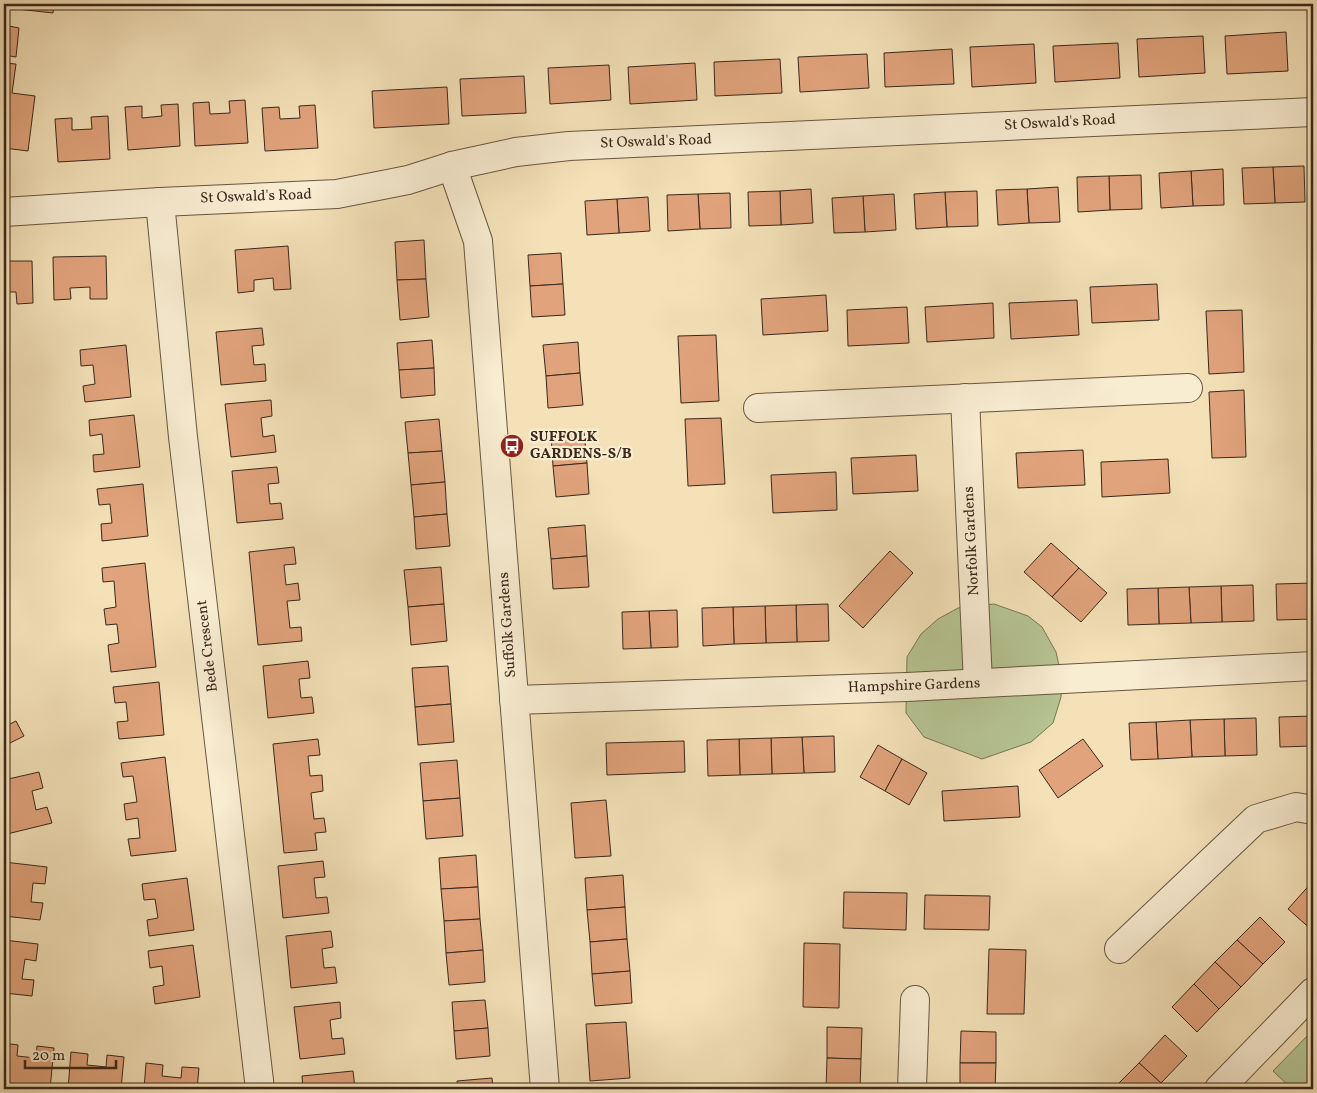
<svg xmlns="http://www.w3.org/2000/svg" width="1317" height="1093" font-family="Vollkorn,serif">
<rect width="100%" height="100%" fill="#f4e1b8"/>
<filter id="stains"><feTurbulence type="fractalNoise" baseFrequency=".004" numOctaves="4"/><feColorMatrix values="0 0 0 0 .2 0 0 0 0 .09 0 0 0 0 .02 0 0 0 .5 -.17"/></filter>
<radialGradient id="worn" r=".72"><stop offset=".6" stop-color="#630" stop-opacity="0"/><stop offset="1" stop-color="#630" stop-opacity=".3"/></radialGradient>
<g fill="#b6c493" stroke="#787657">
<polygon points="994,604 1028,616 1042,627 1056,652 1062,679 1061,697 1053,723 1031,742 982,759 924,737 906,713 907,657 921,634 938,619 958,608"/>
<polygon points="1313,1030 1313,1089 1292,1089 1273,1071"/>
</g>
<g fill="#e1a37c" stroke="#3a281b">
<polygon points="18,4 54,4 53,13 17,9"/>
<polygon points="4,25 19,28 16,57 4,55"/>
<polygon points="1286,32 1288,71 1227,74 1225,36"/>
<polygon points="1203,36 1205,73 1139,77 1137,39"/>
<polygon points="1118,43 1120,78 1055,82 1053,46"/>
<polygon points="1034,44 1036,83 972,87 970,47"/>
<polygon points="952,49 954,84 885,87 884,53"/>
<polygon points="867,54 869,88 800,92 798,57"/>
<polygon points="780,59 782,93 715,96 714,62"/>
<polygon points="4,63 16,64 12,93 35,96 28,151 4,148"/>
<polygon points="695,63 697,100 630,104 628,67"/>
<polygon points="609,65 611,100 550,104 548,68"/>
<polygon points="524,76 526,113 462,116 460,79"/>
<polygon points="447,87 449,124 374,128 372,91"/>
<polygon points="245,100 248,143 195,146 193,103 209,102 210,114 230,113 229,101"/>
<polygon points="178,104 180,146 128,150 125,107 142,106 142,118 162,116 161,105"/>
<polygon points="315,105 318,148 265,151 262,108 279,107 280,119 300,118 299,106"/>
<polygon points="108,116 110,159 58,162 55,119 72,118 72,130 92,129 91,117"/>
<polygon points="1304,166 1305,202 1275,203 1273,167"/>
<polygon points="1273,167 1275,203 1244,204 1242,168"/>
<polygon points="1223,169 1224,205 1193,206 1191,171"/>
<polygon points="1191,171 1193,206 1161,208 1159,173"/>
<polygon points="1141,175 1142,209 1110,210 1109,176"/>
<polygon points="1109,176 1110,210 1078,212 1077,177"/>
<polygon points="1058,187 1060,222 1029,223 1027,189"/>
<polygon points="811,189 813,223 781,225 780,191"/>
<polygon points="1027,189 1029,223 998,225 996,190"/>
<polygon points="780,191 781,225 749,226 748,192"/>
<polygon points="977,191 978,226 947,227 945,192"/>
<polygon points="945,192 947,227 916,229 914,194"/>
<polygon points="730,193 731,228 700,229 698,194"/>
<polygon points="698,194 700,229 668,231 667,195"/>
<polygon points="894,194 896,230 865,232 863,196"/>
<polygon points="863,196 865,232 834,233 832,198"/>
<polygon points="648,197 650,231 619,233 617,199"/>
<polygon points="617,199 619,233 587,235 585,201"/>
<polygon points="424,240 426,279 397,280 395,242"/>
<polygon points="288,246 291,289 274,290 273,278 254,280 254,291 238,293 235,250"/>
<polygon points="561,253 563,284 530,286 528,255"/>
<polygon points="106,256 107,299 90,299 90,287 70,288 71,299 54,300 53,257"/>
<polygon points="4,261 32,261 33,303 17,304 16,292 4,292"/>
<polygon points="426,279 429,317 400,320 397,280"/>
<polygon points="563,284 565,315 532,317 530,286"/>
<polygon points="1157,284 1159,320 1092,323 1090,287"/>
<polygon points="826,295 828,331 763,335 761,299"/>
<polygon points="1077,300 1079,335 1011,339 1009,303"/>
<polygon points="993,303 994,338 927,342 925,307"/>
<polygon points="907,307 909,343 848,346 847,310"/>
<polygon points="1242,310 1244,372 1209,374 1206,311"/>
<polygon points="262,328 264,345 252,346 254,365 265,364 266,381 221,385 216,332"/>
<polygon points="716,335 719,401 681,403 678,336"/>
<polygon points="432,340 434,368 399,370 397,343"/>
<polygon points="578,342 580,373 546,376 543,345"/>
<polygon points="126,345 131,397 85,402 83,386 95,384 93,365 81,366 80,350"/>
<polygon points="434,368 435,395 401,398 399,370"/>
<polygon points="580,373 583,405 548,408 546,376"/>
<polygon points="1244,390 1246,457 1212,458 1209,392"/>
<polygon points="271,400 272,416 261,418 263,437 274,435 276,452 231,457 225,404"/>
<polygon points="134,415 140,467 94,472 93,455 104,454 102,434 90,436 89,420"/>
<polygon points="721,418 725,484 688,486 685,419"/>
<polygon points="439,419 442,451 408,453 405,422"/>
<polygon points="584,432 587,463 553,466 551,435"/>
<polygon points="1083,450 1085,485 1018,488 1016,453"/>
<polygon points="442,451 445,482 411,485 408,453"/>
<polygon points="916,455 918,491 853,494 851,458"/>
<polygon points="1168,459 1170,493 1102,497 1101,462"/>
<polygon points="587,463 589,494 556,497 553,466"/>
<polygon points="277,467 279,483 268,484 270,504 281,503 283,519 237,523 232,471"/>
<polygon points="836,472 837,510 773,513 771,475"/>
<polygon points="445,482 447,514 414,517 411,485"/>
<polygon points="143,484 148,536 102,541 101,524 112,523 110,504 99,505 97,489"/>
<polygon points="447,514 450,546 416,549 414,517"/>
<polygon points="585,525 587,556 551,559 548,528"/>
<polygon points="1051,543 1079,568 1052,597 1024,572"/>
<polygon points="294,547 296,564 284,565 286,585 298,583 300,600 287,601 290,628 301,627 302,641 258,645 249,552"/>
<polygon points="890,551 913,573 863,628 839,606"/>
<polygon points="587,556 589,587 553,589 551,559"/>
<polygon points="145,563 156,667 111,672 108,645 119,643 117,624 106,625 104,609 116,607 114,581 103,582 102,568"/>
<polygon points="441,567 444,604 408,607 404,570"/>
<polygon points="1079,568 1107,593 1081,622 1052,597"/>
<polygon points="1313,583 1313,619 1277,620 1276,584"/>
<polygon points="1253,585 1254,621 1222,622 1221,586"/>
<polygon points="1221,586 1222,622 1191,623 1189,587"/>
<polygon points="1189,587 1191,623 1159,624 1158,588"/>
<polygon points="1158,588 1159,624 1128,625 1127,589"/>
<polygon points="444,604 447,641 411,645 408,607"/>
<polygon points="828,604 829,641 797,642 796,605"/>
<polygon points="796,605 797,642 766,643 765,606"/>
<polygon points="765,606 766,643 734,644 733,607"/>
<polygon points="733,607 734,644 703,646 702,608"/>
<polygon points="677,610 678,647 651,648 649,611"/>
<polygon points="649,611 651,648 623,649 622,612"/>
<polygon points="308,661 310,678 299,679 301,698 312,697 314,713 268,718 263,666"/>
<polygon points="448,666 451,704 415,707 412,668"/>
<polygon points="159,682 164,735 119,739 117,722 128,721 126,702 115,703 113,687"/>
<polygon points="451,704 454,742 418,745 415,707"/>
<polygon points="1313,716 1313,746 1280,747 1279,717"/>
<polygon points="1256,718 1257,755 1225,756 1224,719"/>
<polygon points="1224,719 1225,756 1192,757 1190,720"/>
<polygon points="1190,720 1192,757 1158,759 1156,722"/>
<polygon points="16,721 24,736 4,746 4,722 6,726"/>
<polygon points="1156,722 1158,759 1131,760 1129,723"/>
<polygon points="834,736 835,772 804,773 802,737"/>
<polygon points="802,737 804,773 772,774 771,738"/>
<polygon points="771,738 772,774 740,775 739,739"/>
<polygon points="318,739 320,755 308,756 310,776 322,775 323,791 311,793 314,819 324,818 326,832 315,833 317,850 284,853 273,744"/>
<polygon points="739,739 740,775 708,776 707,740"/>
<polygon points="1083,739 1103,766 1058,798 1039,770"/>
<polygon points="684,741 685,772 607,775 606,743"/>
<polygon points="878,745 902,759 885,791 860,777"/>
<polygon points="165,757 176,851 131,856 128,839 140,838 138,818 126,820 124,804 137,802 133,776 123,777 121,763"/>
<polygon points="902,759 927,773 909,805 885,791"/>
<polygon points="457,760 460,798 423,801 420,763"/>
<polygon points="39,772 43,788 32,791 36,810 47,807 52,823 7,834 4,821 4,780"/>
<polygon points="1018,786 1020,817 944,821 942,791"/>
<polygon points="460,798 463,836 426,839 423,801"/>
<polygon points="606,800 611,856 575,858 571,803"/>
<polygon points="476,855 478,887 441,889 439,858"/>
<polygon points="323,861 325,877 314,878 316,898 327,897 329,913 283,918 278,866"/>
<polygon points="4,862 47,867 45,884 33,883 31,902 43,903 40,920 4,916"/>
<polygon points="623,875 625,907 587,910 585,878"/>
<polygon points="187,878 194,930 149,936 147,920 158,918 155,899 144,900 142,884"/>
<polygon points="1313,881 1313,931 1288,909"/>
<polygon points="478,887 480,919 444,921 441,889"/>
<polygon points="844,892 907,893 906,930 843,928"/>
<polygon points="925,895 990,896 989,930 924,929"/>
<polygon points="625,907 627,939 590,942 587,910"/>
<polygon points="1260,917 1285,942 1263,964 1237,940"/>
<polygon points="480,919 483,950 446,953 444,921"/>
<polygon points="331,931 333,947 322,949 324,968 335,967 337,983 291,988 286,936"/>
<polygon points="627,939 630,971 592,974 590,942"/>
<polygon points="4,940 38,944 36,961 25,959 22,979 34,980 32,996 4,993"/>
<polygon points="1237,940 1263,964 1241,987 1215,962"/>
<polygon points="804,943 840,944 839,1008 803,1007"/>
<polygon points="193,945 200,997 155,1004 153,987 164,985 162,966 150,968 148,951"/>
<polygon points="989,949 1026,950 1024,1014 987,1014"/>
<polygon points="483,950 485,982 449,985 446,953"/>
<polygon points="1215,962 1241,987 1219,1009 1194,984"/>
<polygon points="630,971 632,1003 595,1006 592,974"/>
<polygon points="1194,984 1219,1009 1197,1032 1172,1007"/>
<polygon points="485,1000 488,1028 454,1031 452,1002"/>
<polygon points="340,1002 341,1018 330,1020 332,1039 343,1038 345,1054 300,1059 294,1007"/>
<polygon points="626,1022 630,1078 590,1081 586,1024"/>
<polygon points="827,1027 862,1028 861,1059 827,1058"/>
<polygon points="488,1028 490,1056 456,1059 454,1031"/>
<polygon points="961,1031 996,1032 996,1063 960,1063"/>
<polygon points="1165,1035 1187,1056 1161,1083 1139,1063"/>
<polygon points="4,1043 18,1045 17,1056 36,1058 37,1046 54,1048 50,1089 4,1089"/>
<polygon points="71,1052 88,1054 87,1065 106,1067 107,1055 124,1057 121,1089 68,1089"/>
<polygon points="827,1058 861,1059 860,1089 826,1089"/>
<polygon points="146,1063 163,1065 162,1076 181,1078 182,1067 199,1068 197,1089 144,1089"/>
<polygon points="960,1063 996,1063 995,1089 960,1089"/>
<polygon points="1139,1063 1161,1083 1154,1089 1113,1089"/>
<polygon points="353,1071 355,1088 303,1089 302,1076"/>
<polygon points="492,1078 493,1089 458,1089 457,1081"/>
</g>
<g fill="none" stroke-linecap="round" stroke-linejoin="round">
<g stroke="#685642" stroke-width="30">
<g id="minor">
<polyline points="452,166 478,241 545,1089"/>
<polyline points="160,202 183,437 260,1089"/>
<polyline points="4,212 160,202 337,194 408,180 452,166 516,152 569,146 1313,112"/>
<polyline points="965,398 978,683"/>
<polyline points="758,408 1188,388"/>
<polyline points="514,700 907,687 1313,666"/>
<polyline points="1119,949 1256,819 1296,807 1313,810"/>
<polyline points="912,1089 915,1000"/>
<polyline points="1219,1089 1313,992"/>
</g>
</g>
<use href="#minor" stroke="#f8ecd1" stroke-width="28"/>
</g>
<defs>
<g id="bus-disc" transform="scale(1.25)"><circle r="9.5" fill="#8f2418" stroke="#f8ecd1"/><path d="M-5-6H5V4H4V6H2V4H-2V6H-4V4H-5ZM-3.5-4V0h7V-4ZM-3.5 1.2v1.5H-2V1.2ZM2 1.2v1.5H3.5V1.2Z" fill="#fff"/></g>
</defs>
<g fill-rule="evenodd">
<use href="#bus-disc" x="512" y="446"/>
</g>
<g text-anchor="middle" dominant-baseline="central" stroke-width="4.5" stroke-linejoin="round" paint-order="stroke">
<g font-size="15" fill="#3a281b" stroke="#f8ecd1">
<text transform="translate(1060 123) rotate(-3)">St Oswald's Road</text>
<text transform="translate(656 142) rotate(-2)">St Oswald's Road</text>
<text transform="translate(256 197) rotate(-2)">St Oswald's Road</text>
<text transform="translate(972 541) rotate(-93)">Norfolk Gardens</text>
<text transform="translate(508 625) rotate(-94)">Suffolk Gardens</text>
<text transform="translate(208 646) rotate(-97)">Bede Crescent</text>
<text transform="translate(914 686) rotate(-2)">Hampshire Gardens</text>
</g>
<g font-size="15" font-weight="bold" fill="#3a281b" stroke="#f8ecd1" text-anchor="start">
<text x="530" y="437">SUFFOLK<tspan x="530" dy="17">GARDENS-S/B</tspan></text>
</g>
</g>
<rect width="1317" height="1093" fill="none" stroke="#f4e1b8" stroke-width="20"/>
<rect x="5" y="5" width="1307" height="1083" fill="none" stroke="#3a281b" stroke-width="2.5"/>
<rect x="10" y="10" width="1297" height="1073" fill="none" stroke="#3a281b"/>
<path d="M25 1060v8h91v-8" fill="none" stroke="#3a281b" stroke-width="2.5"/>
<text x="32" y="1060" font-size="15" fill="#3a281b" stroke="#f8ecd1" stroke-width="4" paint-order="stroke">20 m</text>
<rect width="100%" height="100%" filter="url(#stains)"/>
<rect width="100%" height="100%" fill="url(#worn)"/>
</svg>
